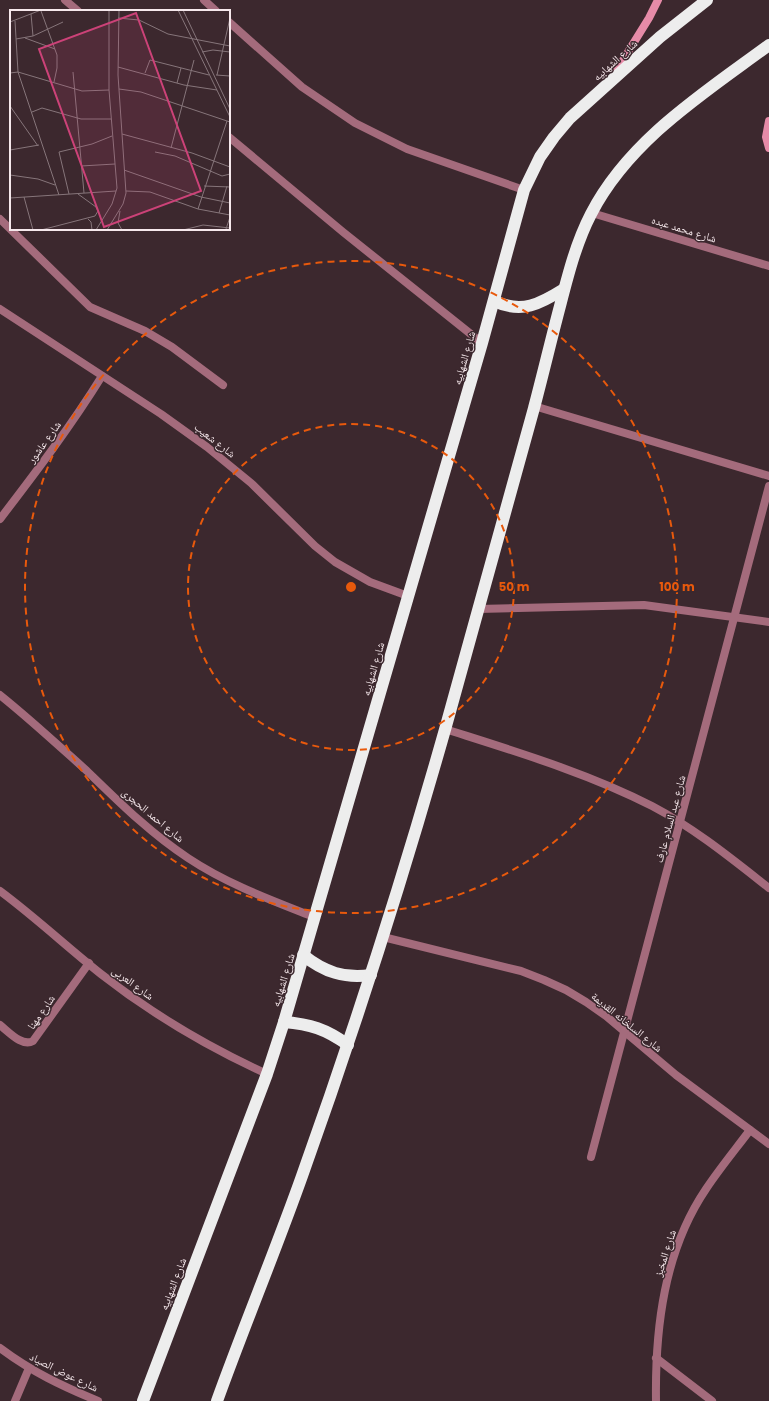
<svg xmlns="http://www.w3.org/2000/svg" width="769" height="1401" font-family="Poppins,'Noto Naskh Arabic',sans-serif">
<rect width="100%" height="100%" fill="#3c282e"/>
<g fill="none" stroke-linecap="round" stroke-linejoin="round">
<g stroke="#a46b7c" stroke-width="8">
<polyline points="65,0 78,11"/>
<polyline points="204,0 216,11"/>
<polyline points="229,22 302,87 355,123 407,149 524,190"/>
<polyline points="229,137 343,232 482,343"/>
<polyline points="592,213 769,266"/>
<polyline points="0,219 90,307 145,331 172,347 223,385"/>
<polyline points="0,309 161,414 207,447 251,483 315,546 335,562 370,582 408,596"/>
<polyline points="534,406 769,476"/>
<path d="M0 519C36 472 71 426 102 376"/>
<polyline points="478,609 644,605 769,622"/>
<path d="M0 695C30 719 58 745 87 771 119 802 150 833 188 858 227 884 271 900 314 917"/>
<path d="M445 729C514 751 588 773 652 806 694 828 732 859 769 888"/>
<path d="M0 891C35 917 67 947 101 974 152 1014 208 1047 267 1074"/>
<polyline points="383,937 521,971 544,980 566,990 586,1002 606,1016 676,1075 769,1144"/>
<path d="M0 1025C9 1032 22 1047 33 1041L89 963"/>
<polyline points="591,1157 769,486"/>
<path d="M0 1348C32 1372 62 1386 98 1401"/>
<polyline points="656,1358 712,1401"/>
<polyline points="15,1401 29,1368"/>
<path d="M656 1401C655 1328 664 1251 706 1189 720 1168 735 1150 750 1130"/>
</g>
<g stroke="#e68ba8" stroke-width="8">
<polyline points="615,73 649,18 658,0"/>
<polyline points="769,121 766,137 769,148"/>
</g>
<g stroke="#ededed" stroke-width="12">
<path d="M494 301C522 314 540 304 564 289"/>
<path d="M303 955C324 972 345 979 371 975"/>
<path d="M284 1022C310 1024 326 1029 348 1045"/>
<polyline points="143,1401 267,1074 284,1022 482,343 524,190 540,157 554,137 570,118 660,37 707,0"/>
<path d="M217 1401C244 1326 275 1252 302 1176 355 1028 403 878 446 726 476 620 505 514 534 408 543 374 551 340 560 306 568 275 576 243 591 214 629 140 704 93 769 45"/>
</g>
</g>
<g fill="none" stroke="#e8590c" stroke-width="2" stroke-dasharray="7 5">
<circle cx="351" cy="587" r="163"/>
<circle cx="351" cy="587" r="326"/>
</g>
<g text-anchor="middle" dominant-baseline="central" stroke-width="3" stroke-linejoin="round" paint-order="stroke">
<g font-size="11" fill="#f6e8ec" stroke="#3c282e">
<text transform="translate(615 60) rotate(-42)">شارع الشهابيه</text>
<text transform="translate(684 229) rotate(17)">شارع محمد عبده</text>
<text transform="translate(464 358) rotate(-74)">شارع الشهابيه</text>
<text transform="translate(215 440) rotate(38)">شارع شعيب</text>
<text transform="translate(44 442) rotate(-54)">شارع عاشور</text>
<text transform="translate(373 669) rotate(-74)">شارع الشهابيه</text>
<text transform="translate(153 815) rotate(40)">شارع احمد الحجرى</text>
<text transform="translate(670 819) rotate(-75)">شارع عبد السلام عارف</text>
<text transform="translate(283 980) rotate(-73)">شارع الشهابيه</text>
<text transform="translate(133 983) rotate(36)">شارع العربى</text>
<text transform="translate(41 1012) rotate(-55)">شارع مهنا</text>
<text transform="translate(627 1022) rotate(39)">شارع السلخانه القديمة</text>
<text transform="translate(665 1253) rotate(-72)">شارع المخبز</text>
<text transform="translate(173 1284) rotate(-69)">شارع الشهابيه</text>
<text transform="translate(64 1372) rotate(26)">شارع عوض الصياد</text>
</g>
</g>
<g transform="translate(10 10)">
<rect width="220" height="220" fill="#3c282e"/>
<path fill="none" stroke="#86757a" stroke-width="1" d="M168 0 220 107M173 0 220 99M31 1 47 45V58L44 72M21 4 23 26M108 8 129 10 158 24 220 36M5 11 8 62 49 185M0 12 31 0M15 28 45 39M6 29 23 26 53 12M192 42 203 40 220 42M108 57 174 75 207 80M63 62 74 183M0 63 8 62 72 81 99 80M135 63 140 50 199 65M206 65 220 66M207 65 220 8M167 73 171 58M109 79 131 82 220 112M0 96 28 136M22 102 32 98 71 109H101M112 124 182 143 220 157M161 138 184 50M0 140 29 135M145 142 165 146 212 166 220 164M71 156 105 154M114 160 191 187 220 193M0 165 28 169 45 175M194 176 220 177M116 181 140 182 188 199 220 205M59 184 49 142 82 134 102 126M14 187 23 220M0 188 106 181M188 199 217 111M110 201 108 213 112 220M209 203 217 176M78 209 81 212 82 220M216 219 220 207M31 220 85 206 88 201 86 197 68 184M86 220 102 194 107 178 99 80V0M97 220 113 194 116 183 108 65 109 0M173 220 193 215 220 218"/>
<path fill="#cc4278" fill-opacity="0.15" stroke="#cc4278" stroke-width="2" d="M126 3 191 181 94 217 29 39Z"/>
<rect width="220" height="220" fill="none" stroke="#f6e8ec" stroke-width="2"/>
</g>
<circle cx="351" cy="587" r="6" fill="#e8590c" stroke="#3c282e" stroke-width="2"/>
<g font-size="12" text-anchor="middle" font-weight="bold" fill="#e8590c" stroke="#3c282e" stroke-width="3" stroke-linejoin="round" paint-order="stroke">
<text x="514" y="591">50 m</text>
<text x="677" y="591">100 m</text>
</g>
</svg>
